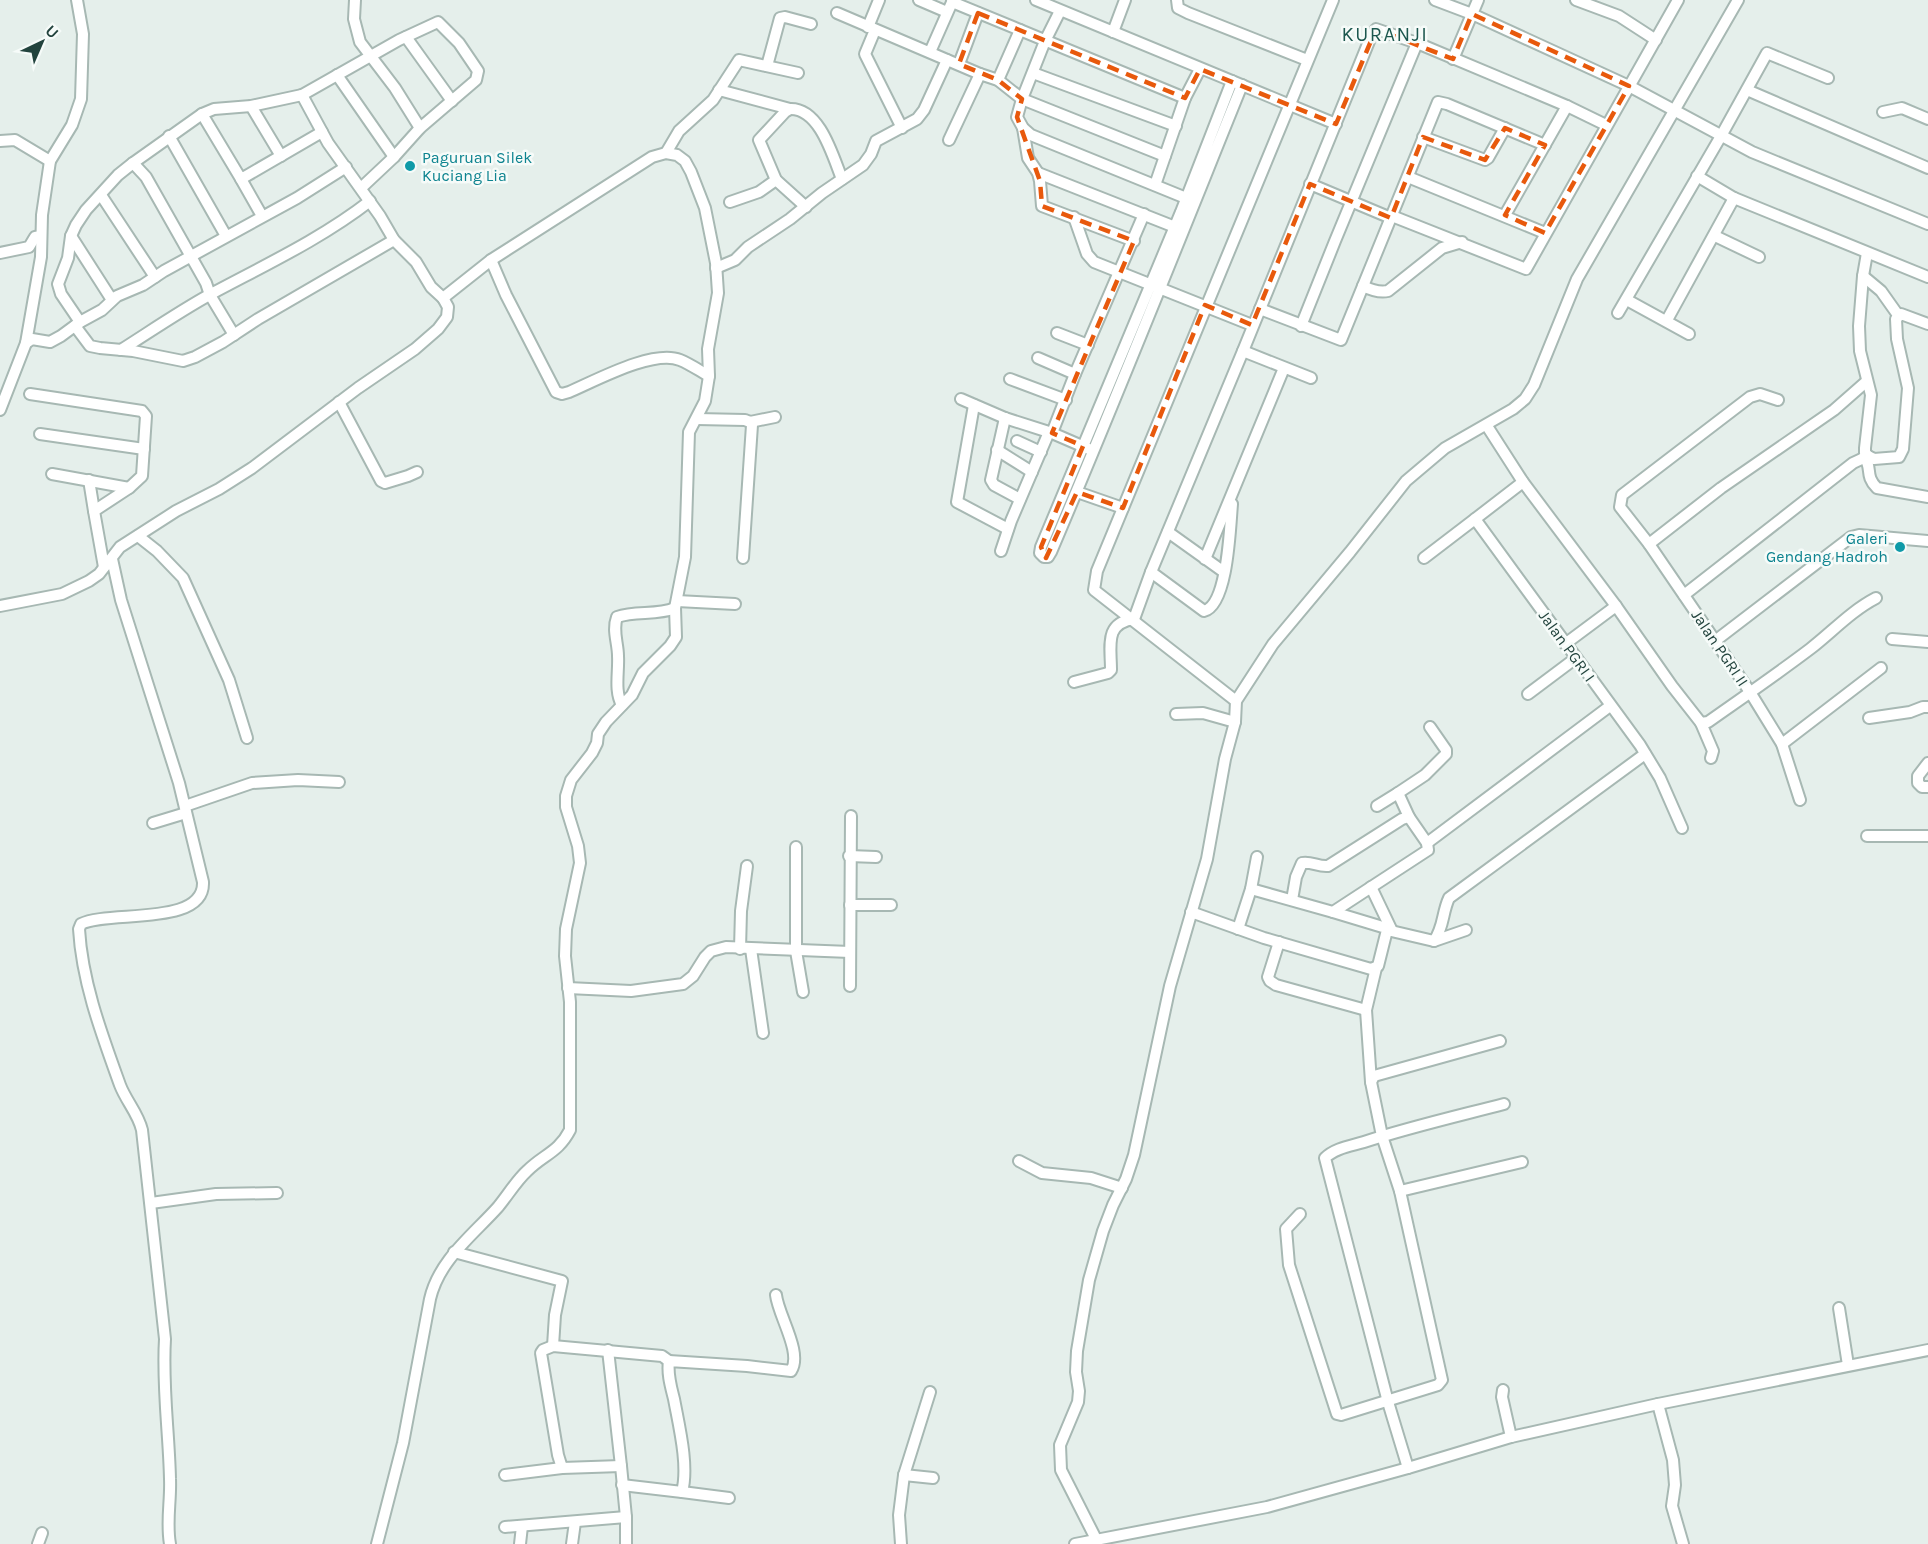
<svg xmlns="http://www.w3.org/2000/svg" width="1928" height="1544" font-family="Karla,sans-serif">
<rect width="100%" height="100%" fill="#e5efeb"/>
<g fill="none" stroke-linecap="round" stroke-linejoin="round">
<g stroke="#a7b8b3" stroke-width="14">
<g id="minor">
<polyline points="355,0 354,19 360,42 395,88 420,128"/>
<polyline points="919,0 947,12"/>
<polyline points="1036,0 1336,124"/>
<polyline points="1177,0 1178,8 1188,13 1307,60"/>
<polyline points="1435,0 1472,14 1629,86 1752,152 1928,224"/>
<polyline points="1576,0 1619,16 1656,40"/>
<polyline points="952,2 1185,98"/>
<polyline points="1060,11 1045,41 1022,99 1165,156"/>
<polyline points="837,13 980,74 998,80 1022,99 1017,117 1023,128 1031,135 1186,198"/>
<polyline points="868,27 879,0"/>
<polyline points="875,30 865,54 902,128"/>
<polyline points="1113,32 1125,0"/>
<polyline points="406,37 452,101"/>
<polyline points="930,52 953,0"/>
<polyline points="1453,59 1478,0"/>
<polyline points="959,64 978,13"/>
<polyline points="767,66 780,18 785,17 811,24"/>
<polyline points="1033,73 1176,126"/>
<polyline points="337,75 394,157"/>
<polyline points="998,80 1020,30"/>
<path d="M1232 81 1181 212 1041 547 1040 553 1044 557H1048L1051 552C1117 397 1179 241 1242 85"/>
<path d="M719 90 790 109C820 108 833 157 842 179"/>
<polyline points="1747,90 1928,168"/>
<path d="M302 95 328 143 380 216 394 240 416 262 431 287 443 298 491 260 652 157 666 153 677 155 685 161 691 172 705 208 716 263 718 293 708 349 709 376 705 401 689 432 685 557 675 608 676 637 670 646 643 673 632 695 606 722 598 734 597 743 592 753 571 780 566 796V807L578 846 580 863 566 929 565 956 570 1002V1130C558 1153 544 1154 527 1171 516 1181 508 1195 498 1207 472 1236 439 1260 430 1299L403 1443 377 1544"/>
<polyline points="251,106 281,156"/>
<polyline points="790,109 785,112 759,140 776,180 806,207"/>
<polyline points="1883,112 1902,108 1928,119"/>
<polyline points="202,114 241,179 322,132"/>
<polyline points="1023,128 1028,158 1038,173 1040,181 1042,206 1134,241"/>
<polyline points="169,136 226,236"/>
<polyline points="1423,137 1485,160 1488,158 1505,128"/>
<polyline points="949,140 980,74"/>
<polyline points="0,141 15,140 50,161"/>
<polyline points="666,153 679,131 713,100 739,60 798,73"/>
<polyline points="133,163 146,177 206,283 210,295 234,335"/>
<polyline points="1038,173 1175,227"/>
<polyline points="1697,176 1734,198 1928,277"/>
<polyline points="1408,177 1545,233"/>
<polyline points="241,179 262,216"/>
<polyline points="1310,184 1391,218"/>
<polyline points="1155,185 1185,98 1200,69"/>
<polyline points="101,195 155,277"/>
<polyline points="730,202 759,192 776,180"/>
<polyline points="1505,215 1567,106"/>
<polyline points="1392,216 1526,269 1678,0"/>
<polyline points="1074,217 1087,254 1094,262 1252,325"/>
<polyline points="71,236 112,300"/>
<polyline points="1715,236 1759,257"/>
<polyline points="0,253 29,247 35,237 41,236"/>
<polyline points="1867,253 1863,276 1859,326 1860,351 1871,395 1865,448 1865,453 1868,456"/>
<path d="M491 260 506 295 556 392 562 394 569 392C595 381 653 349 680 360 690 364 700 371 709 376"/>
<polyline points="716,268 735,260 748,247 790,219 822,193 863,165 871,154 876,141 917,119 924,110 947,60"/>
<polyline points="1863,276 1881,291 1898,315"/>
<path d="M1363 286C1371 290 1379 293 1388 291L1442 248 1462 242"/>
<polyline points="1627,300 1689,334"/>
<polyline points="1260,309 1341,340 1438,102 1447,104 1545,145"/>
<polyline points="1618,313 1721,136 1767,53 1828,78"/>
<polyline points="1667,320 1734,198"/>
<polyline points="80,322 61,294 58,284 68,258 71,236 76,225 86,210 118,175 133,163 202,114 214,109 251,106 302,95 399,40 438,22 459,43 478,71 476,80 420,128 394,157 361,188"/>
<polyline points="75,326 90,346 100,348 133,351 183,361 195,357 223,342 258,319 394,240"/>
<polyline points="1301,326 1335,241 1417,43"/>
<polyline points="1057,333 1088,345"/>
<polyline points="26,343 32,339 50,342 61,336 80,322 102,310 117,296 143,285 164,271 297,198 346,167"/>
<path d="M121 350C151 331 180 311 211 294 265 265 321 239 370 201"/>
<polyline points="1243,351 1311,378"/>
<polyline points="1038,358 1075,374"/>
<polyline points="1010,379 1066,400"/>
<polyline points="30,394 142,411 146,416 142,476 129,488 94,511 104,567"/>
<polyline points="961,399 1005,418 1052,433 1089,449"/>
<polyline points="1778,400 1760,394 1750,397 1622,495 1620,507 1649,544 1750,692 1782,744 1800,800"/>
<polyline points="339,402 381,481 385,483 408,476 417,472"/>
<polyline points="974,405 957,502 1008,529"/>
<polyline points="0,410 26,343 41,257 42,215 50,161 72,125 81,99 83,34 77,0"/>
<polyline points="1005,418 991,480 994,485 1020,499"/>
<polyline points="697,419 745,420 750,422 752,425 743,558"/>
<polyline points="750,422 775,417"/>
<polyline points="1487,426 1523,482 1616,606"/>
<polyline points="1052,433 1075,374 1144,214"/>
<polyline points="40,434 144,449"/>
<polyline points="1017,441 1041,452"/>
<polyline points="997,450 1032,472"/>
<path d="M1864 457C1873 468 1864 475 1877 488L1928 497"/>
<polyline points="52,474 129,488"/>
<polyline points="89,480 94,511"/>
<polyline points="1523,482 1475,519 1640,745 1660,778 1682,828"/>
<polyline points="1077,492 1123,508"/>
<polyline points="1168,532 1224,572"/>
<polyline points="138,536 157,551 183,578 229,680 247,738"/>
<polyline points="1649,544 1721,488 1834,410 1867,381"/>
<polyline points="1001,551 1011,521 1049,432"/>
<polyline points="1424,558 1475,519"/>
<path d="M112 559 121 600 179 783 203 882C205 927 108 910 81 924L79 929C82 982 102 1035 120 1085 126 1101 138 1113 142 1130L165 1339C162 1386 169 1432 170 1479 171 1501 166 1522 170 1544"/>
<polyline points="1205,559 1284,368"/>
<path d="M1151 572 1204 611C1228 605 1230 526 1232 504"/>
<polyline points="1684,595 1853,463 1868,456 1874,459 1899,457 1903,449 1908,388 1897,339 1896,319 1901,314 1928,324"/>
<polyline points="677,601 735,604"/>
<polyline points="0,606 62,594 89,581 99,574 120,547 176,511 219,489 252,468 358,388 415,349 438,329 447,317 448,307 443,298"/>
<polyline points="1134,619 1151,572 1243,351 1372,34 1376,29 1417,43 1567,106 1606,125"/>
<polyline points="1892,639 1928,642"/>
<polyline points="1715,641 1851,537 1859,535 1928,541"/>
<path d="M1565 644 1616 606 1672 686 1701 723 1708 722C1742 698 1777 674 1810 649 1832 632 1851 611 1876 598"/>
<path d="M1074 682 1108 673 1111 670C1111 646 1104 623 1134 619"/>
<polyline points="1528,694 1576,658"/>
<polyline points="1236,701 1094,590 1097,571 1333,0"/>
<path d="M622 705C614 691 619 672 618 656 618 643 612 630 617 617 636 610 656 616 675 608"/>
<polyline points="1176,714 1203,713 1235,722"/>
<polyline points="1869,718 1910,712 1923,707 1928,707"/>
<polyline points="1701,723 1713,751 1711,758"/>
<polyline points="1782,744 1881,668"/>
<polyline points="1928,763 1918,776 1918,783 1922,787 1928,787"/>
<polyline points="185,806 252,783 298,780 339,782"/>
<polyline points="1377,806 1398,793"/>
<polyline points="1409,817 1398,793 1425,775 1446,754 1446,750 1430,727"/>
<polyline points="153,823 186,813"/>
<polyline points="1867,836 1928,836"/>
<polyline points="1427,843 1610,706"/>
<polyline points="796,847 796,951 803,992"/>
<polyline points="849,856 876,857"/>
<polyline points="1371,887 1392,931"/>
<path d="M1251 889 1333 912 1428 850 1427 843 1409 817 1402 819 1328 866C1318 867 1311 861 1302 863L1296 877 1292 900"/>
<polyline points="850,905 891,905"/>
<polyline points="1191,912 1264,938 1371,969 1378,966 1387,930 1386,928 1333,912"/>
<polyline points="1238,929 1251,889 1257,857"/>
<polyline points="1387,930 1434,941 1466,930"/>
<path d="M1434 941C1444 927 1442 913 1449 898L1645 754"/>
<polyline points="1279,942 1268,977 1270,981 1276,985 1366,1010"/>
<polyline points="740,949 741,911 747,866"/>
<polyline points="751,949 763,1033"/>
<polyline points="850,986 851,816"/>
<polyline points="568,988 631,991 683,984 693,976 705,957 711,951 726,947 850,952"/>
<polyline points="1371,1082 1366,1010 1376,968"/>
<polyline points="1019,1161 1042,1173 1091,1178 1122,1188"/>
<polyline points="1400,1191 1522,1162"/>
<polyline points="151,1203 216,1194 277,1193"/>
<polyline points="1300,1214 1286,1229 1289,1265 1337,1414 1341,1415 1438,1385 1442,1380 1400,1191 1382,1136 1371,1082 1374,1076 1500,1041"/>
<polyline points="454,1252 562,1281 555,1315 553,1346"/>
<polyline points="1839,1308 1848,1365"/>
<polyline points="608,1350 621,1466 626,1517 626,1544"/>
<polyline points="1503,1390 1502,1397 1511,1437"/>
<polyline points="1658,1404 1673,1460 1675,1485 1672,1506 1683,1544"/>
<polyline points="621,1466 562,1468 558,1455 541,1353 543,1350 553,1346 662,1356 669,1361"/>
<path d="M1408 1468 1388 1402 1325 1158C1335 1148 1351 1146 1364 1142 1410 1127 1458 1116 1504 1104"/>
<polyline points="505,1475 562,1468"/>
<polyline points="904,1475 933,1478"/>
<path d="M622 1485 682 1492C689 1466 679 1426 674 1399 671 1387 667 1374 669 1361L747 1366 791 1371C803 1353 778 1315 776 1295"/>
<polyline points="682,1492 729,1498"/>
<polyline points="505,1527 626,1517"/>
<polyline points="1096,1539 1061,1470 1060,1445 1078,1402 1079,1391 1076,1372 1077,1351 1089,1280 1103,1231 1113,1205 1126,1179 1134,1155 1170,986 1207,859 1225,759 1235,722 1236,701 1273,644 1350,552 1406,481 1445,448 1513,409 1525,399 1534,385 1577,279 1738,0"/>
<polyline points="38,1544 42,1533"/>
<polyline points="520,1544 522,1526"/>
<polyline points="572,1544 575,1522"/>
<polyline points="901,1544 899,1515 904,1475 930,1392"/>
<polyline points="1075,1544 1267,1507 1408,1468 1511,1437 1658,1404 1928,1350"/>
</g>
</g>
<use href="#minor" stroke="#fff" stroke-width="10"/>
</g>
<path fill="none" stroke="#e8590c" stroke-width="4.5" stroke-dasharray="12 8" stroke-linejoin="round" d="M978 13 1185 98 1200 69 1336 124 1376 29 1453 59 1472 14 1629 86 1545 233 1505 215 1545 145 1505 128 1485 160 1423 137 1391 218 1310 184 1252 325 1205 305 1123 508 1077 492 1046 558 1041 547 1083 446 1052 433 1134 241 1042 206 1040 181 1017 117 1022 99 998 80 959 64Z"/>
<g fill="#0f9aa8" stroke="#f6fbf9" stroke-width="2">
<circle cx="410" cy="166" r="6"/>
<circle cx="1900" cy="547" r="6"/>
</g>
<g text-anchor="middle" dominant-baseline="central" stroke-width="5" stroke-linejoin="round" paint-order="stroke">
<g font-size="16" fill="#0d838f" stroke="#f6fbf9" text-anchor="start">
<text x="422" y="157">Paguruan Silek<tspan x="422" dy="18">Kuciang Lia</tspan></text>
<text x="1888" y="538" text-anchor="end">Galeri<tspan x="1888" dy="18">Gendang Hadroh</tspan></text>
</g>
<g font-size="16" fill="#22433d" stroke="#f6fbf9">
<text transform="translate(1567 646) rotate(54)">Jalan PGRI I</text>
<text transform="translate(1720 648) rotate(56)">Jalan PGRI II</text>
</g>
<g font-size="20" letter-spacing="1.5" fill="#1c574e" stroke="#f6fbf9">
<text x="1385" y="34">KURANJI</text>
</g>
</g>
<g transform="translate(42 42) rotate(44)" stroke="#f6fbf9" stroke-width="4.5" paint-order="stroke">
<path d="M0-4.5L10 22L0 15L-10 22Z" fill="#22433d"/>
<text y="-9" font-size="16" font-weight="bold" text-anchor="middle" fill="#22433d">U</text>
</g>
</svg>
